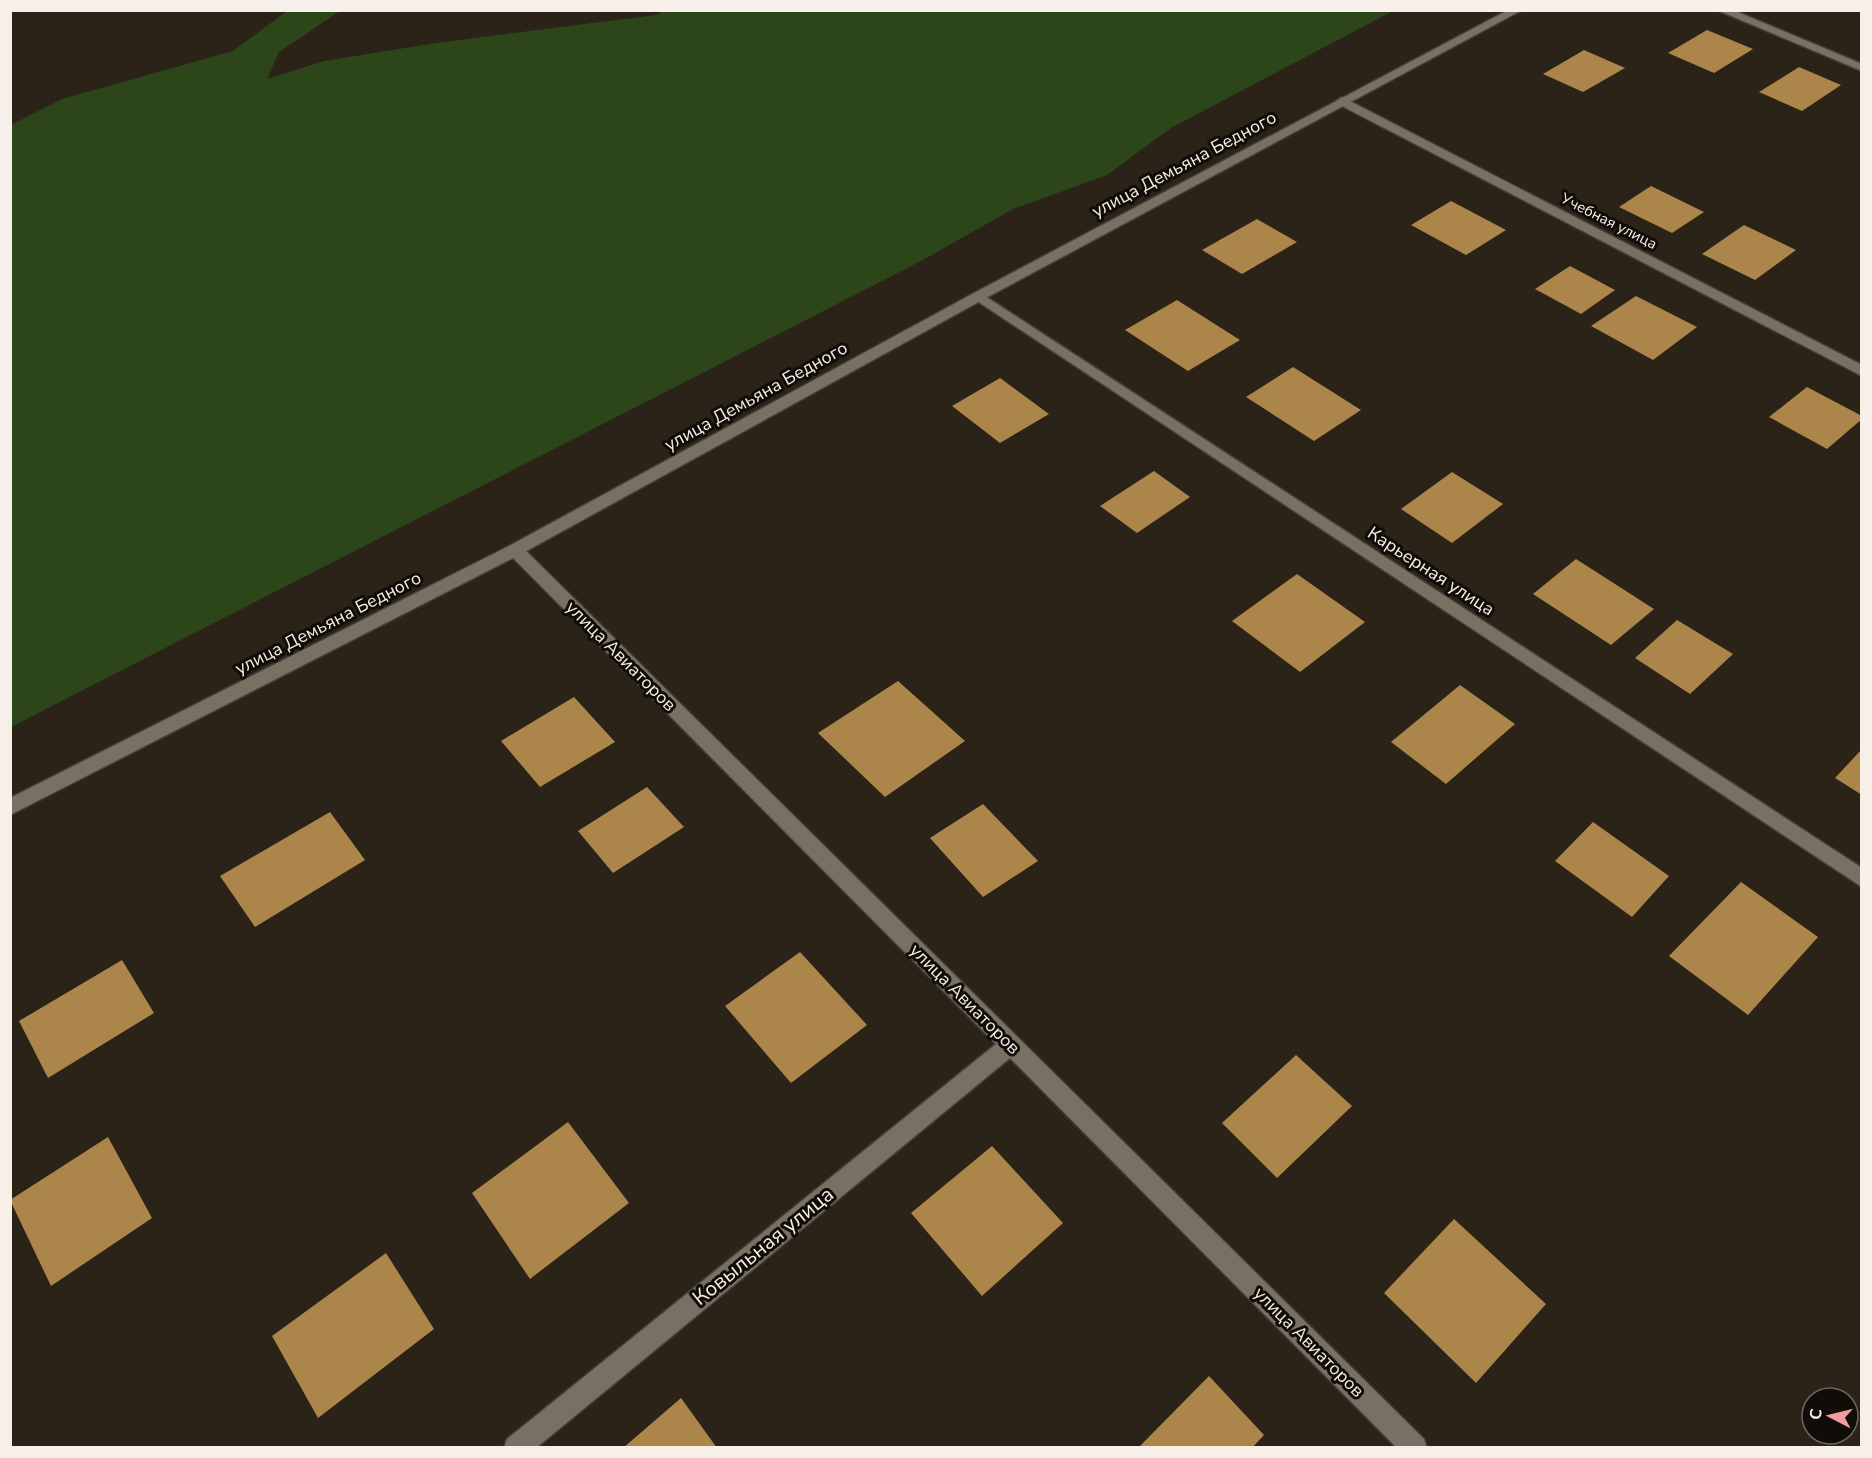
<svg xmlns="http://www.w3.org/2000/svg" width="1872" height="1458" font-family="'Nunito Sans',sans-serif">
<rect width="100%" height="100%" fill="#2b2318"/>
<polygon fill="#2c4619" points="287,11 340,11 279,52 267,79 324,61 436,43 656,15 663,11 1393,11 1171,128 1107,175 1013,209 921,261 11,727 11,125 62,99 233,51"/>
<g fill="#ac854a">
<polygon points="1707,30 1753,49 1714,73 1668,53"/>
<polygon points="1584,50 1625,68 1583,92 1543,74"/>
<polygon points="1799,67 1841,85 1802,111 1759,92"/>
<polygon points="1651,186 1704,212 1672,233 1619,207"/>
<polygon points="1451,201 1506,230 1466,255 1411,225"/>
<polygon points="1257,219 1297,242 1242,274 1202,250"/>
<polygon points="1744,225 1796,250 1755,280 1702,254"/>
<polygon points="1570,266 1615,290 1581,314 1535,289"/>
<polygon points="1636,296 1697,327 1653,360 1591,326"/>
<polygon points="1177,300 1240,340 1188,371 1125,330"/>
<polygon points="1293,367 1361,410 1314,441 1246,397"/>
<polygon points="1000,378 1049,414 1000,443 952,406"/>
<polygon points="1807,387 1862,416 1862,419 1827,449 1769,417"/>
<polygon points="1154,471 1190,497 1137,533 1100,506"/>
<polygon points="1452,472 1503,504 1452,543 1401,509"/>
<polygon points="1576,559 1654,609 1611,645 1533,594"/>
<polygon points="1297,574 1365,622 1300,672 1232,621"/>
<polygon points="1677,620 1733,654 1690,694 1635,658"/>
<polygon points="898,681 965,741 885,797 818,733"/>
<polygon points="1460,685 1515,724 1446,784 1391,742"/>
<polygon points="574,697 615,742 540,787 501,741"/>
<polygon points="1862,749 1862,795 1835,778"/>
<polygon points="647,787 684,827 613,873 578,831"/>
<polygon points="983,804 1038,861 983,897 930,838"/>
<polygon points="330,812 365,860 255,927 220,876"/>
<polygon points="1593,822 1669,876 1632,917 1555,861"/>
<polygon points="1741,882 1818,937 1748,1015 1669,956"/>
<polygon points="800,952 867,1025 791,1083 725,1006"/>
<polygon points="122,960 154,1013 48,1078 19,1021"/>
<polygon points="1296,1055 1352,1106 1277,1178 1222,1123"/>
<polygon points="568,1122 629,1203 530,1279 472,1193"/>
<polygon points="108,1137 152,1218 51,1286 10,1200"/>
<polygon points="992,1146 1063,1223 982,1296 911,1213"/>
<polygon points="1454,1219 1546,1304 1476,1383 1384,1293"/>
<polygon points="386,1253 434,1329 318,1418 272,1336"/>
<polygon points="1209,1376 1264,1435 1252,1448 1138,1448"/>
<polygon points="681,1398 717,1448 623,1448"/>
</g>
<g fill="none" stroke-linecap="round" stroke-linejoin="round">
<g stroke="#453e36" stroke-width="3">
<g id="street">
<polygon points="1717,10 1733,10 1862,64 1862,71"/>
<polygon points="1342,97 1862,365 1862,376 1338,104 1336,101"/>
<polygon points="979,292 1862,868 1862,887 974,299 972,296 974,293"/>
<polygon points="515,544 521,546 1424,1439 1427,1448 1397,1448 1010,1058 536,1448 504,1448 507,1439 996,1044 509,554 507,550 509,546"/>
</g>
</g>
<g stroke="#453e36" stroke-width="3">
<polygon id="secondary" points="1508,10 1522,10 984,299 521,554 10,815 10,798 509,546 974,293"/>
</g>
<use href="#street" fill="#797063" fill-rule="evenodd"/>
<use href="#secondary" fill="#797063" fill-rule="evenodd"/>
</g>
<g text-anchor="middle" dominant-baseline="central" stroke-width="6" stroke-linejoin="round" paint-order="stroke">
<g font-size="15" fill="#f6f0e9" stroke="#100d08">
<text transform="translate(1609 221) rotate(27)">Учебная улица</text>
</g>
<g font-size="18" fill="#f6f0e9" stroke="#100d08">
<text transform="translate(1184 164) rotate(-28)">улица Демьяна Бедного</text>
<text transform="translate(756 396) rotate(-29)">улица Демьяна Бедного</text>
<text transform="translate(1431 571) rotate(33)">Карьерная улица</text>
<text transform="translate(328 623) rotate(-27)">улица Демьяна Бедного</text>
<text transform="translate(621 656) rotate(45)">улица Авиаторов</text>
<text transform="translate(965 999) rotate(45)">улица Авиаторов</text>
<text transform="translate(1309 1342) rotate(45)">улица Авиаторов</text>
</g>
<g font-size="21" fill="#f6f0e9" stroke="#100d08">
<text transform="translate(763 1246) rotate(-39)">Ковыльная улица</text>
</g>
</g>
<rect width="1872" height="1458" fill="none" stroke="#f6f0e9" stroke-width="24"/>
<g transform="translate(1830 1416) rotate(277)"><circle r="28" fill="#100d08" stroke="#6c6862" stroke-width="1.5"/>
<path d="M0-4.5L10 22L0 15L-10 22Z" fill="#f49aa1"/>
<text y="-9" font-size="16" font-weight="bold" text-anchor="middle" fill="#f6f0e9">С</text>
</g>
</svg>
